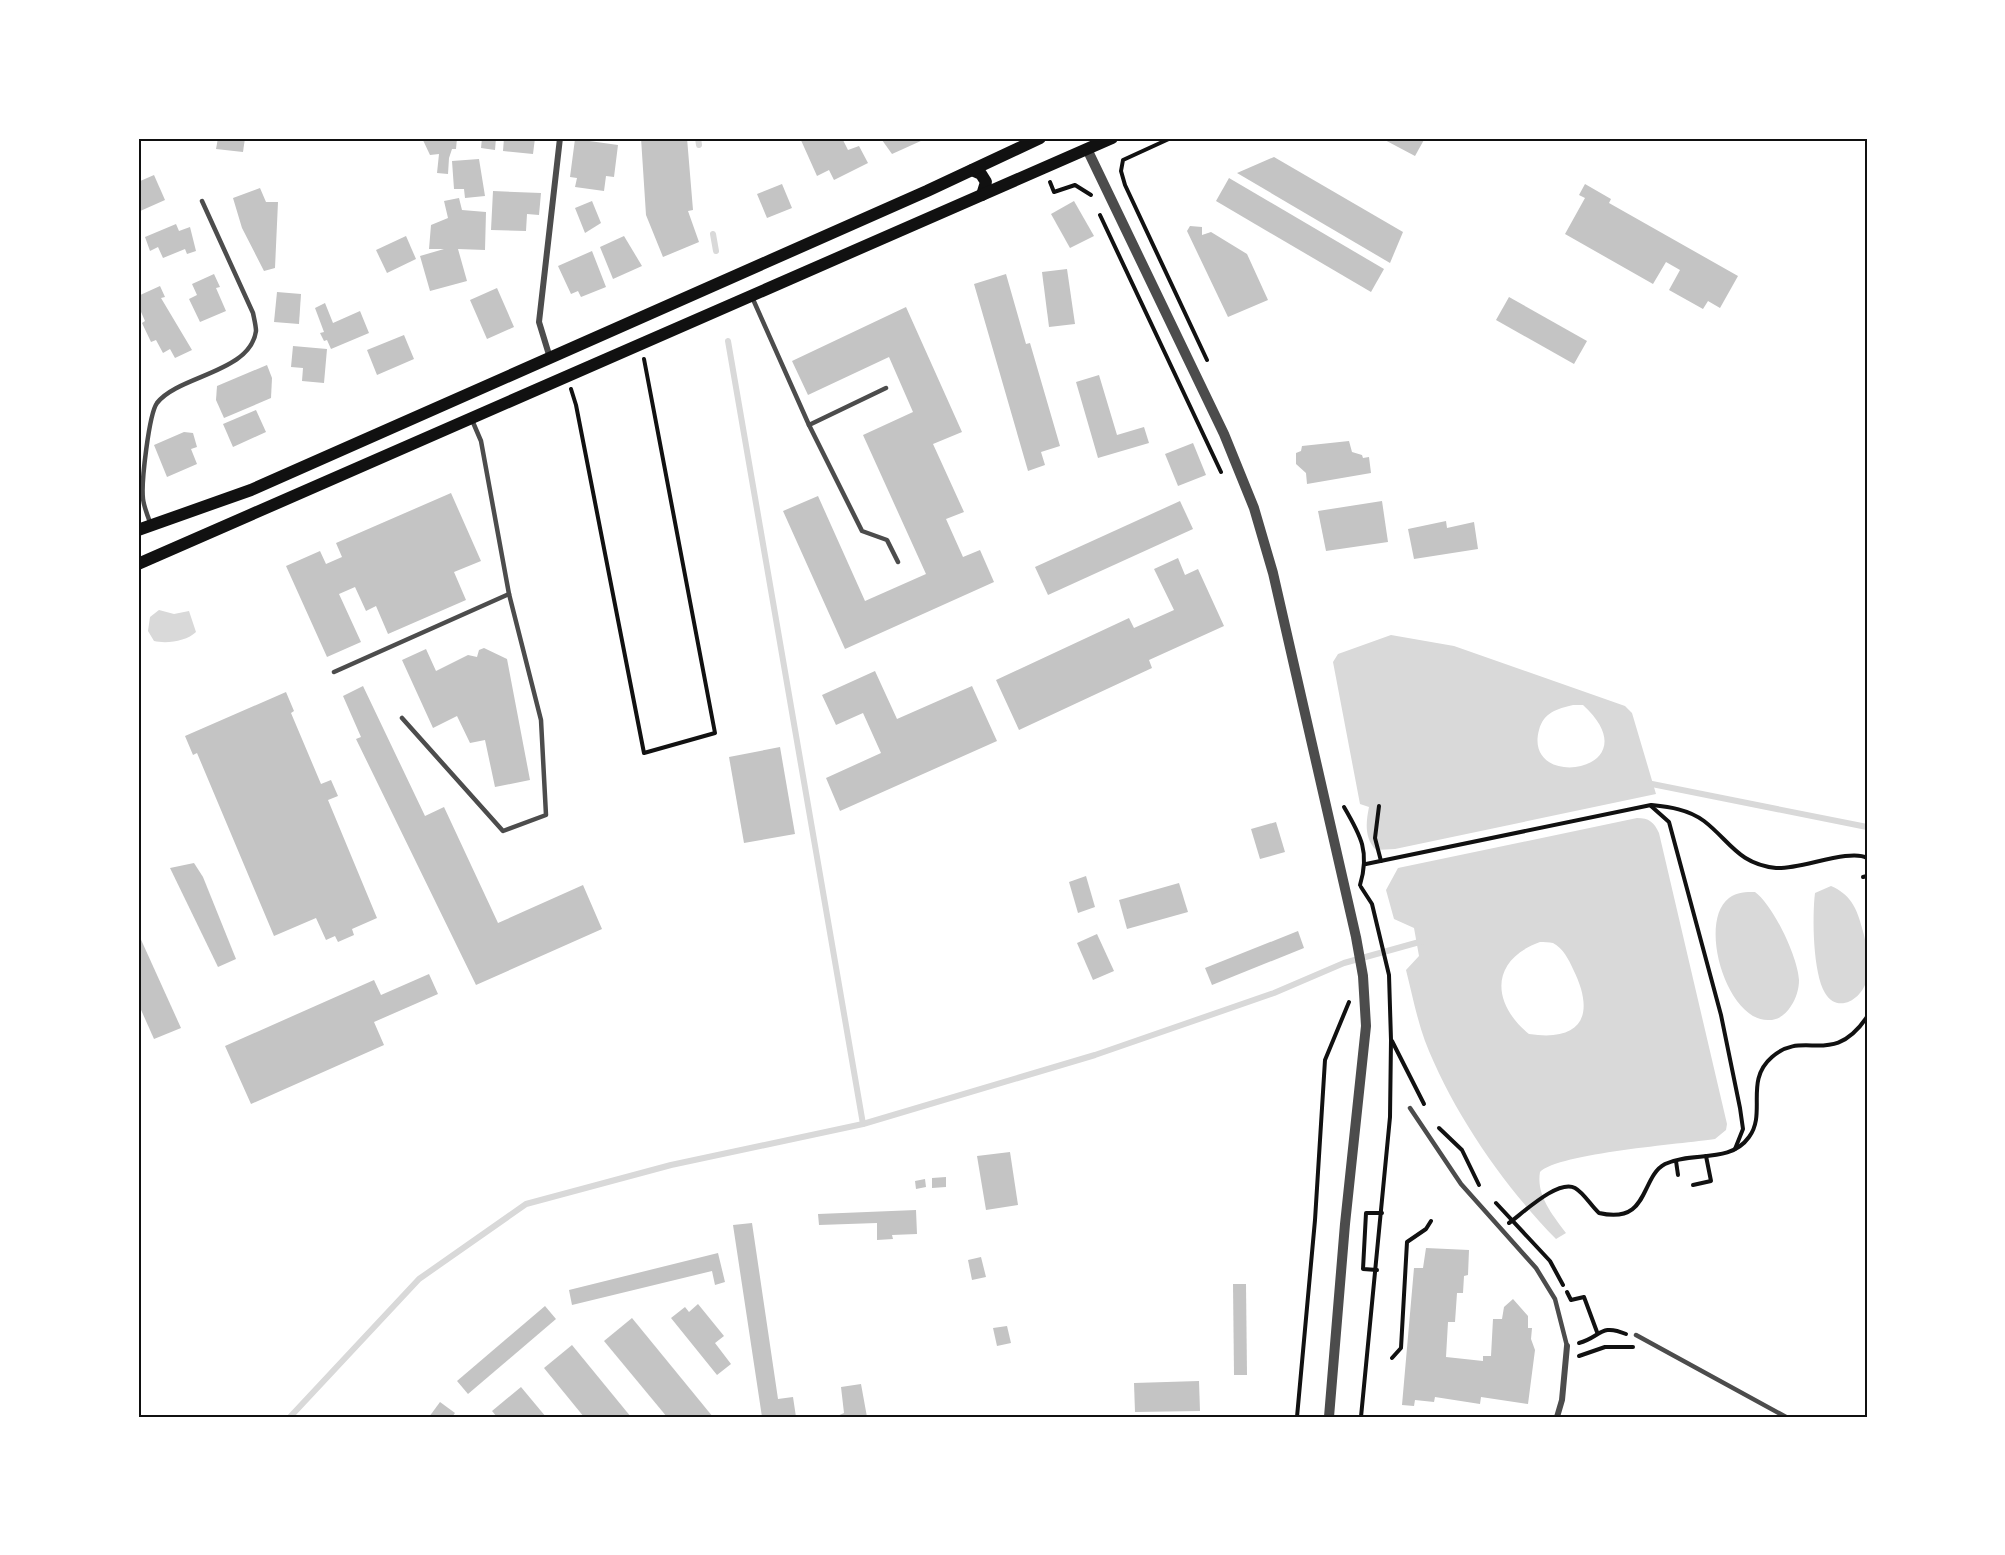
<svg xmlns="http://www.w3.org/2000/svg" width="2005" height="1555" font-family="Commissioner,sans-serif">
<rect width="100%" height="100%" fill="#fff"/>
<g fill="#d9d9d9" fill-rule="evenodd">
<path d="M159 610 174 614 189 611 196 632C187 641 167 644 154 641L148 631 150 617Z"/>
<path d="M1391 635 1454 646 1625 706 1632 713 1656 794 1395 849 1376 850C1364 838 1366 822 1369 807L1360 804 1333 662 1338 654ZM1573 705H1583C1655 771 1522 793 1539 730 1544 712 1557 709 1573 705Z"/>
<path d="M1637 818C1649 818 1654 822 1659 833L1727 1124 1726 1130 1715 1139C1682 1144 1559 1153 1540 1172 1536 1196 1553 1215 1566 1233L1556 1239C1503 1185 1452 1111 1425 1041 1417 1019 1412 994 1406 970L1419 956 1414 928 1394 919 1386 890 1398 868ZM1540 942C1544 942 1549 942 1553 943 1563 948 1569 960 1573 969 1596 1015 1582 1042 1529 1034 1491 1003 1490 960 1540 942Z"/>
<path d="M1831 886C1850 894 1857 908 1862 928 1867 944 1869 961 1867 978 1864 998 1838 1015 1825 993 1813 973 1812 917 1815 893Z"/>
<path d="M1755 892C1773 905 1798 957 1799 980 1799 989 1796 999 1791 1006 1786 1014 1779 1020 1769 1020 1727 1022 1697 922 1729 898 1737 892 1746 892 1755 892Z"/>
</g>
<g fill="none" stroke-linecap="round" stroke-linejoin="round">
<g stroke="#d9d9d9" stroke-width="6">
<polyline points="698,138 699,145"/>
<polyline points="713,234 716,251"/>
<polyline points="728,341 863,1124"/>
<polyline points="1647,783 1867,827"/>
<polyline points="290,1417 419,1279 526,1204 671,1165 863,1124 1095,1055 1274,993 1344,963 1423,941"/>
</g>
</g>
<g fill="#c4c4c4">
<polygon points="218,138 245,138 243,152 216,149"/>
<polygon points="422,138 457,138 456,149 452,149 449,158 448,174 437,173 439,154 430,155"/>
<polygon points="482,138 496,138 495,150 481,148"/>
<polygon points="504,138 535,138 533,154 503,151"/>
<polygon points="641,138 687,138 693,210 688,211 699,242 663,257 646,215"/>
<polygon points="800,138 842,138 848,150 859,146 868,163 834,180 829,170 817,176"/>
<polygon points="885,138 922,138 923,140 892,154 882,140"/>
<polygon points="1381,138 1425,138 1415,156"/>
<polygon points="575,139 618,145 614,177 606,176 604,191 575,187 577,178 570,177"/>
<polygon points="1274,157 1403,232 1390,263 1237,173"/>
<polygon points="479,159 485,196 465,198 464,189 454,189 452,161"/>
<polygon points="154,175 165,200 138,212 138,182"/>
<polygon points="1229,178 1384,269 1371,292 1216,201"/>
<polygon points="782,184 792,208 767,218 757,194"/>
<polygon points="1585,184 1611,199 1609,203 1738,276 1720,308 1708,301 1703,309 1669,290 1680,270 1666,262 1653,284 1565,234 1585,198 1579,195"/>
<polygon points="260,188 266,202 278,202 275,268 264,271 242,228 233,198"/>
<polygon points="493,191 541,193 539,215 527,214 526,231 491,230"/>
<polygon points="459,198 462,210 486,212 485,250 458,249 467,281 430,291 420,256 444,249 429,249 431,225 448,218 444,201"/>
<polygon points="592,201 601,223 585,233 575,208"/>
<polygon points="1074,201 1094,236 1070,248 1051,214"/>
<polygon points="176,224 179,231 190,227 196,251 187,254 185,249 163,258 158,247 150,251 145,237"/>
<polygon points="1190,226 1202,227 1202,235 1211,232 1247,254 1268,300 1228,317 1187,231"/>
<polygon points="406,236 416,259 387,273 376,250"/>
<polygon points="624,236 642,266 613,279 600,247"/>
<polygon points="592,251 606,287 581,297 578,291 571,294 558,266"/>
<polygon points="1067,269 1075,324 1049,327 1042,272"/>
<polygon points="214,274 220,287 216,288 226,311 200,322 189,299 197,295 192,284"/>
<polygon points="1006,274 1026,344 1030,343 1060,446 1041,452 1045,465 1028,471 974,284"/>
<polygon points="160,286 165,297 161,298 192,350 175,358 170,349 163,353 156,340 151,342 142,323 145,321 138,305 138,296"/>
<polygon points="497,288 514,327 487,339 470,300"/>
<polygon points="277,292 301,294 299,324 274,322"/>
<polygon points="1509,297 1587,341 1574,364 1496,320"/>
<polygon points="325,303 333,323 360,311 369,333 331,349 327,340 324,341 320,333 324,332 315,308"/>
<polygon points="906,307 962,432 933,444 964,512 946,519 963,557 980,550 994,582 845,649 783,511 818,496 865,601 926,574 863,435 913,412 889,357 808,395 792,361"/>
<polygon points="404,335 414,359 377,375 367,350"/>
<polygon points="293,346 327,349 324,383 302,381 303,368 291,367"/>
<polygon points="267,365 272,378 271,398 224,418 216,400 217,386"/>
<polygon points="1099,375 1117,435 1144,427 1149,443 1098,458 1076,382"/>
<polygon points="256,410 266,432 233,447 223,424"/>
<polygon points="184,432 193,433 197,447 191,449 197,464 167,477 154,445"/>
<polygon points="1349,441 1352,452 1362,455 1363,458 1369,457 1371,473 1307,484 1306,473 1296,464 1296,453 1301,451 1302,446"/>
<polygon points="1193,443 1206,475 1178,486 1165,454"/>
<polygon points="451,493 481,561 454,572 466,600 388,634 376,606 366,611 355,587 339,594 361,642 327,657 286,566 320,551 326,564 342,557 336,543"/>
<polygon points="1180,501 1193,529 1048,595 1035,567"/>
<polygon points="1382,501 1388,542 1326,551 1318,511"/>
<polygon points="1446,521 1447,528 1474,522 1478,549 1414,559 1408,529"/>
<polygon points="1178,558 1185,575 1198,569 1224,626 1149,660 1152,668 1019,730 996,680 1129,618 1134,628 1174,610 1154,569"/>
<polygon points="484,648 507,659 530,780 495,787 485,740 470,743 457,716 433,728 402,660 426,649 436,671 468,655 477,657 479,650"/>
<polygon points="875,671 897,719 972,686 997,741 840,811 826,778 881,753 863,713 836,725 822,695"/>
<polygon points="363,686 425,816 444,807 498,923 583,885 602,929 476,985 356,739 361,737 343,696"/>
<polygon points="286,692 294,711 291,713 321,784 331,780 338,796 328,800 377,918 352,929 354,935 338,942 335,936 326,940 316,918 274,936 197,753 193,755 185,736"/>
<polygon points="780,747 795,834 744,843 729,757"/>
<polygon points="1276,822 1285,852 1260,859 1251,829"/>
<polygon points="194,863 203,877 236,959 218,967 170,868"/>
<polygon points="1086,876 1095,907 1078,913 1069,882"/>
<polygon points="1179,883 1188,912 1127,929 1119,900"/>
<polygon points="1298,931 1304,948 1212,985 1205,968"/>
<polygon points="138,933 181,1028 154,1039 138,1003"/>
<polygon points="1097,934 1114,971 1093,980 1077,943"/>
<polygon points="429,974 438,994 374,1022 384,1045 251,1104 225,1046 374,980 381,995"/>
<polygon points="1010,1152 1018,1205 986,1210 977,1156"/>
<polygon points="946,1177 946,1187 932,1188 932,1178"/>
<polygon points="925,1179 926,1187 916,1189 915,1181"/>
<polygon points="916,1210 917,1234 892,1235 893,1239 877,1240 877,1223 819,1225 818,1214"/>
<polygon points="752,1223 778,1399 793,1397 796,1417 762,1417 733,1225"/>
<polygon points="1426,1248 1469,1250 1468,1275 1464,1276 1463,1293 1457,1293 1455,1322 1448,1322 1446,1357 1483,1361 1483,1356 1491,1356 1493,1319 1502,1319 1504,1307 1513,1299 1528,1316 1528,1328 1532,1328 1531,1339 1535,1350 1528,1404 1481,1397 1480,1404 1435,1397 1434,1402 1415,1400 1414,1406 1402,1405 1414,1268 1423,1268"/>
<polygon points="718,1253 725,1282 715,1285 712,1271 572,1305 569,1290"/>
<polygon points="981,1257 986,1277 972,1280 968,1260"/>
<polygon points="1233,1284 1246,1284 1247,1375 1234,1375"/>
<polygon points="698,1304 724,1336 715,1343 731,1364 717,1375 671,1318 685,1307 689,1312"/>
<polygon points="545,1306 556,1319 468,1394 457,1381"/>
<polygon points="632,1318 713,1417 667,1417 604,1341"/>
<polygon points="1007,1326 1011,1343 997,1346 993,1328"/>
<polygon points="572,1345 631,1417 584,1417 544,1368"/>
<polygon points="1199,1381 1200,1411 1135,1412 1134,1383"/>
<polygon points="861,1384 867,1417 835,1417 844,1413 841,1387"/>
<polygon points="521,1387 546,1417 497,1417 492,1411"/>
<polygon points="440,1402 455,1413 452,1417 429,1417"/>
</g>
<g fill="none" stroke-linecap="round" stroke-linejoin="round">
<g stroke="#111" stroke-width="4">
<polyline points="1171,138 1123,160 1121,171 1125,185 1207,360"/>
<polyline points="1050,182 1054,192 1075,185 1091,195"/>
<polyline points="1100,215 1221,472"/>
<polyline points="571,389 576,405 644,753 715,733 644,359"/>
<polyline points="1379,806 1375,838 1381,861"/>
<polyline points="1651,806 1669,822 1721,1015 1740,1108 1743,1129 1735,1149"/>
<path d="M1344 807C1361 836 1370 852 1360 885"/>
<path d="M1366 864 1651 805C1669 807 1688 809 1704 821 1730 841 1738 864 1776 868 1799 870 1850 848 1867 858"/>
<polyline points="1863,877 1867,876"/>
<polyline points="1392,1041 1424,1104"/>
<polyline points="1439,1128 1462,1150 1479,1185"/>
<polyline points="1676,1161 1678,1175"/>
<polyline points="1693,1185 1711,1181 1706,1156"/>
<polyline points="1496,1203 1550,1261 1563,1285"/>
<path d="M1509 1223C1523 1213 1558 1179 1575 1188 1584 1193 1591 1206 1599 1213 1650 1225 1640 1177 1665 1164 1692 1151 1730 1164 1749 1137 1767 1113 1744 1081 1772 1057 1805 1028 1831 1069 1867 1017"/>
<polyline points="1377,1270 1363,1269 1366,1213 1382,1213"/>
<polyline points="1567,1292 1571,1300 1584,1297 1597,1332"/>
<path d="M1579 1343C1601 1337 1600 1323 1626 1334"/>
<polyline points="1579,1356 1605,1347 1633,1347"/>
<polyline points="1392,1358 1401,1348 1407,1242 1426,1229 1431,1221"/>
<polyline points="1297,1417 1315,1220 1325,1060 1349,1002"/>
<polyline points="1361,1417 1390,1117 1391,1040 1389,975 1372,904 1361,887"/>
</g>
<g stroke="#4c4c4c" stroke-width="4.5">
<polyline points="752,297 809,425 886,388"/>
<polyline points="809,425 862,531 887,540 898,562"/>
<path d="M151 525C148 517 144 507 143 499 141 483 149 414 157 403 179 375 250 373 256 331 256 326 254 318 253 313L202 201"/>
<polyline points="334,672 509,594"/>
<polyline points="402,718 503,831 546,815 541,720 509,594 481,441 472,420"/>
<polyline points="1410,1108 1461,1184 1536,1268 1555,1299 1567,1346"/>
<polyline points="1636,1335 1786,1417"/>
</g>
<g stroke="#4c4c4c" stroke-width="6">
<polyline points="550,358 539,322 560,138"/>
<polyline points="1557,1417 1562,1400 1567,1346"/>
</g>
<polyline stroke="#4c4c4c" stroke-width="10" points="1087,149 1224,434 1254,508 1273,573 1356,937 1363,976 1366,1026 1345,1224 1329,1417"/>
<g stroke="#111" stroke-width="12">
<polyline points="972,170 981,174 986,182 982,195"/>
<polyline points="138,530 251,490 927,191 1040,138"/>
<polyline points="138,564 1112,138"/>
</g>
</g>
<rect width="2005" height="1555" fill="none" stroke="#ffffff" stroke-width="279"/>
<rect x="140" y="140" width="1726" height="1276" fill="none" stroke="#111" stroke-width="2"/>
</svg>
